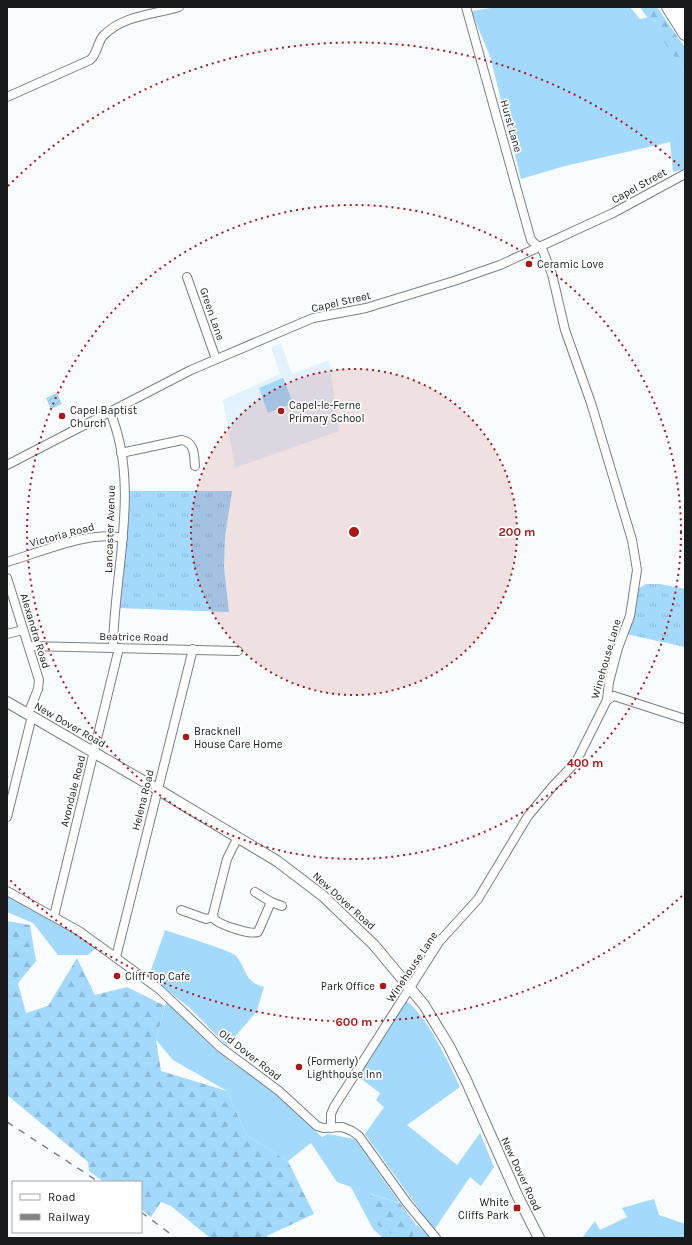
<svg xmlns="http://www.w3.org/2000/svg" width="692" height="1245" font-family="Karla,sans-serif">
<defs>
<pattern id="forest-firs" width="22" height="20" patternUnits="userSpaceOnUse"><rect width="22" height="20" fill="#a2d9fd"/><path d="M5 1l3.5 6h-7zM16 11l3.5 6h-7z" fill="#8bbad8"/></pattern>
<pattern id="park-tufts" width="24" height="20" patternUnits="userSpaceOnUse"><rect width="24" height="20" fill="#a2d9fd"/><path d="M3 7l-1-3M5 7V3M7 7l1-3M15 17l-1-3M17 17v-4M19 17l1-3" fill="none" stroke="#8bbad8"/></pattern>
<pattern id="garden-furrows" width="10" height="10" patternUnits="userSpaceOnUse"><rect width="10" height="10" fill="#a2d9fd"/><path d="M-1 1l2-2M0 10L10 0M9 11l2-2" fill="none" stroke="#8bbad8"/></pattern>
</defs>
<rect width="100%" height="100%" fill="#f9fcfe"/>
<polygon fill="#e2f1fb" points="281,343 292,374 329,360 339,431 235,468 223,400 280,374 271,347"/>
<g fill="#a2d9fd">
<polygon points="497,7 630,7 640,19 649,17 685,72 685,169 673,172 670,142 565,166 521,179 490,56 471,11"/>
<polygon points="283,378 293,403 268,413 259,388"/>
<polygon points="7,895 52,919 97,948 88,955 58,955 33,923 7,912"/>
<path d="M165 930C176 934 229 950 235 955 247 967 243 982 264 987L257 1011 227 1046 190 1008 149 976Z"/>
<polygon points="167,999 231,1062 270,1088 322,1137 328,1134 355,1139 400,1203 371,1194 376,1224 397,1238 383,1238 373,1229 351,1187 337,1182 311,1143 288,1161 246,1135 227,1091 173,1060 156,1040"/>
<path d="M405 1000C426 1014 449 1063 460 1087L407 1125 457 1165 480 1133 494 1167 481 1186 470 1177 434 1230 365 1134 384 1107 376 1100 380 1093 356 1075Z"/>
<polygon points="654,1199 659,1215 685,1224 685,1238 582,1238 595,1221 600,1230 627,1217 622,1208"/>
<polygon points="416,1225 436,1238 412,1238"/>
</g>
<g fill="url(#forest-firs)">
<polygon points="640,7 657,7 685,48 685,72"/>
<polygon points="7,921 30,925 36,961 18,983 26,1013 48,1006 77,958 95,995 127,987 165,1006 156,1040 161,1071 227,1091 246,1135 288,1161 314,1214 267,1236 267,1238 210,1238 171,1206 161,1202 151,1217 141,1209 141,1182 104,1182 89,1171 88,1162 7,1095"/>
<polygon points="370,1194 400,1203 416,1225 412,1238 397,1238 376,1224"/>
</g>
<g fill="url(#park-tufts)">
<polygon points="128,491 232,491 225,537 224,568 229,612 118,608"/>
<polygon points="646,584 660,584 685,589 685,647 626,634 636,590"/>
</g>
<polygon fill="url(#garden-furrows)" points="57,393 62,404 51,409 46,398"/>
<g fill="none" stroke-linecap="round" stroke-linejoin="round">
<g stroke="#798085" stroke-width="10">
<g id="minor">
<path d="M7 97 90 60C98 53 97 43 103 36 123 15 153 15 179 7"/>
<polyline points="187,277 216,359"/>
<path d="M110 412C141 485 114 572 113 647"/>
<path d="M121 453 182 440C195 443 194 455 195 466"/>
<polyline points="7,465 191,370 313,318 366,308 454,281 500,265 613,213 685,174"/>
<path d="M7 562C41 552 90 530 123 538"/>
<polyline points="7,578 39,680 38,689 28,714"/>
<polyline points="7,634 23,630"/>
<polyline points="29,646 238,651"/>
<polyline points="607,700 614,696 685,719"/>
<polyline points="7,817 32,716"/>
<path d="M238 837 227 859 213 914 214 919C220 925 250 935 258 932L271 902 255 892"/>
<polyline points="7,891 79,931 159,989 220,1047 279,1091 317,1126 323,1128 342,1127 352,1131 359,1136 407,1203 436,1238"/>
<polyline points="271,902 282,906"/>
<polyline points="181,910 206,919 213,917"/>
<polyline points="54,916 119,648"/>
<polyline points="116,957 193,649"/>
<polyline points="331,1128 331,1114 334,1107 439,942 478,899 528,816 553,786 576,762 607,700 609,682 618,648 630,616 637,570 632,540 591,403 565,330 552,274 543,251 531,240 466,7"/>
</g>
</g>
<g stroke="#798085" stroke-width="12">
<polyline id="major" points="7,702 157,789 277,861 323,896 374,945 424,1005 449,1046 466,1080 518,1197 539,1238"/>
</g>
<g stroke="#798085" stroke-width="14">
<g id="highway">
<polyline points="668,7 685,34"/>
<polyline points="679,7 685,16"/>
</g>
</g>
<use href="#minor" stroke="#fff" stroke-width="8"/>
<use href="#major" stroke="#fff" stroke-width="10"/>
<use href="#highway" stroke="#fff" stroke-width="12"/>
<g stroke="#808284" stroke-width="1.5" stroke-dasharray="7 7" stroke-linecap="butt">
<polyline points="7,1122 99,1182"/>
<polyline points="141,1212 176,1238"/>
</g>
</g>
<circle cx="354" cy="532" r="163" fill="#aa1818" fill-opacity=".12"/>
<g fill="none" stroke="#aa1818" stroke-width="2" stroke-dasharray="2 4">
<circle cx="354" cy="532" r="163"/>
<circle cx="354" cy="532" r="327"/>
<path d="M682 896A490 490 0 0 1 8 878M8 186A490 490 0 0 1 682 168"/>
</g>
<g fill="#aa1818" stroke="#fff" stroke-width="1.5">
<circle cx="529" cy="264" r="4"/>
<circle cx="281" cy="411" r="4"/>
<circle cx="62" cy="416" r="4"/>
<circle cx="186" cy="737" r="4"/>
<circle cx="117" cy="976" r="4"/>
<circle cx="383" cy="986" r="4"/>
<circle cx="299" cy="1067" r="4"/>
<rect x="513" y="1204" width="8" height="8" rx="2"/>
</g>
<g text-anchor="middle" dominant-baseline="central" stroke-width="3.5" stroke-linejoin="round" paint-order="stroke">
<g font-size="11" fill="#181a1c" stroke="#fff">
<text transform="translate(511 126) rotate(74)">Hurst Lane</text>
<text transform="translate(639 186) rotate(-29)">Capel Street</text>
<text transform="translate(341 302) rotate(-13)">Capel Street</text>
<text transform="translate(212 314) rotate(71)">Green Lane</text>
<text transform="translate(110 529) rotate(-88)">Lancaster Avenue</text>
<text transform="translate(62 535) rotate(-15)">Victoria Road</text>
<text transform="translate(35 631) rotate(73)">Alexandra Road</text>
<text transform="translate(134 637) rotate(1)">Beatrice Road</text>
<text transform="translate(606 659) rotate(-74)">Winehouse Lane</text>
<text transform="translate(70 725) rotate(30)">New Dover Road</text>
<text transform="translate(73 791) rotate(-76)">Avondale Road</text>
<text transform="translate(143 800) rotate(-76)">Helena Road</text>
<text transform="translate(344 901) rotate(42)">New Dover Road</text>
<text transform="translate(412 967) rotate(-56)">Winehouse Lane</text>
<text transform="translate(250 1055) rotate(38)">Old Dover Road</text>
<text transform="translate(521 1174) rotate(65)">New Dover Road</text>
</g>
<g font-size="11" fill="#181a1c" stroke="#fff" text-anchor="start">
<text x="537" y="264">Ceramic Love</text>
<text x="289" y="405">Capel-le-Ferne<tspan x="289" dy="13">Primary School</tspan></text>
<text x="70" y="410">Capel Baptist<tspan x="70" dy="13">Church</tspan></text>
<text x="194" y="731">Bracknell<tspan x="194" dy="13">House Care Home</tspan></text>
<text x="125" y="976">Cliff Top Cafe</text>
<text x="375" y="986" text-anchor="end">Park Office</text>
<text x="307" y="1061">(Formerly)<tspan x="307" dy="13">Lighthouse Inn</tspan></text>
<text x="509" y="1202" text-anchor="end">White<tspan x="509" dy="13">Cliffs Park</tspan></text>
</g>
</g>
<circle cx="354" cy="532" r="6" fill="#aa1818" stroke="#fff" stroke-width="2"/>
<g font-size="12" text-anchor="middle" font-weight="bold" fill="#aa1818" stroke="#fff" stroke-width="3.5" stroke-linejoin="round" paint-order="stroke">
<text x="517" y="536">200 m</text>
<text x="585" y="767">400 m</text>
<text x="354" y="1026">600 m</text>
</g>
<rect width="692" height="1245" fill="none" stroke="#181a1c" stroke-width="16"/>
<rect x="12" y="1181" width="130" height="52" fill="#ffffff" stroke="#a3a3a4"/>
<rect x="20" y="1194" width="20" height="6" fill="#ffffff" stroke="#a3a3a4"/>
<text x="48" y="1201" font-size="12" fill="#181a1c">Road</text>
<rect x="20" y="1214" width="20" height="6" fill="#808284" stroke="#a3a3a4"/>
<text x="48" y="1221" font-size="12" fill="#181a1c">Railway</text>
</svg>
